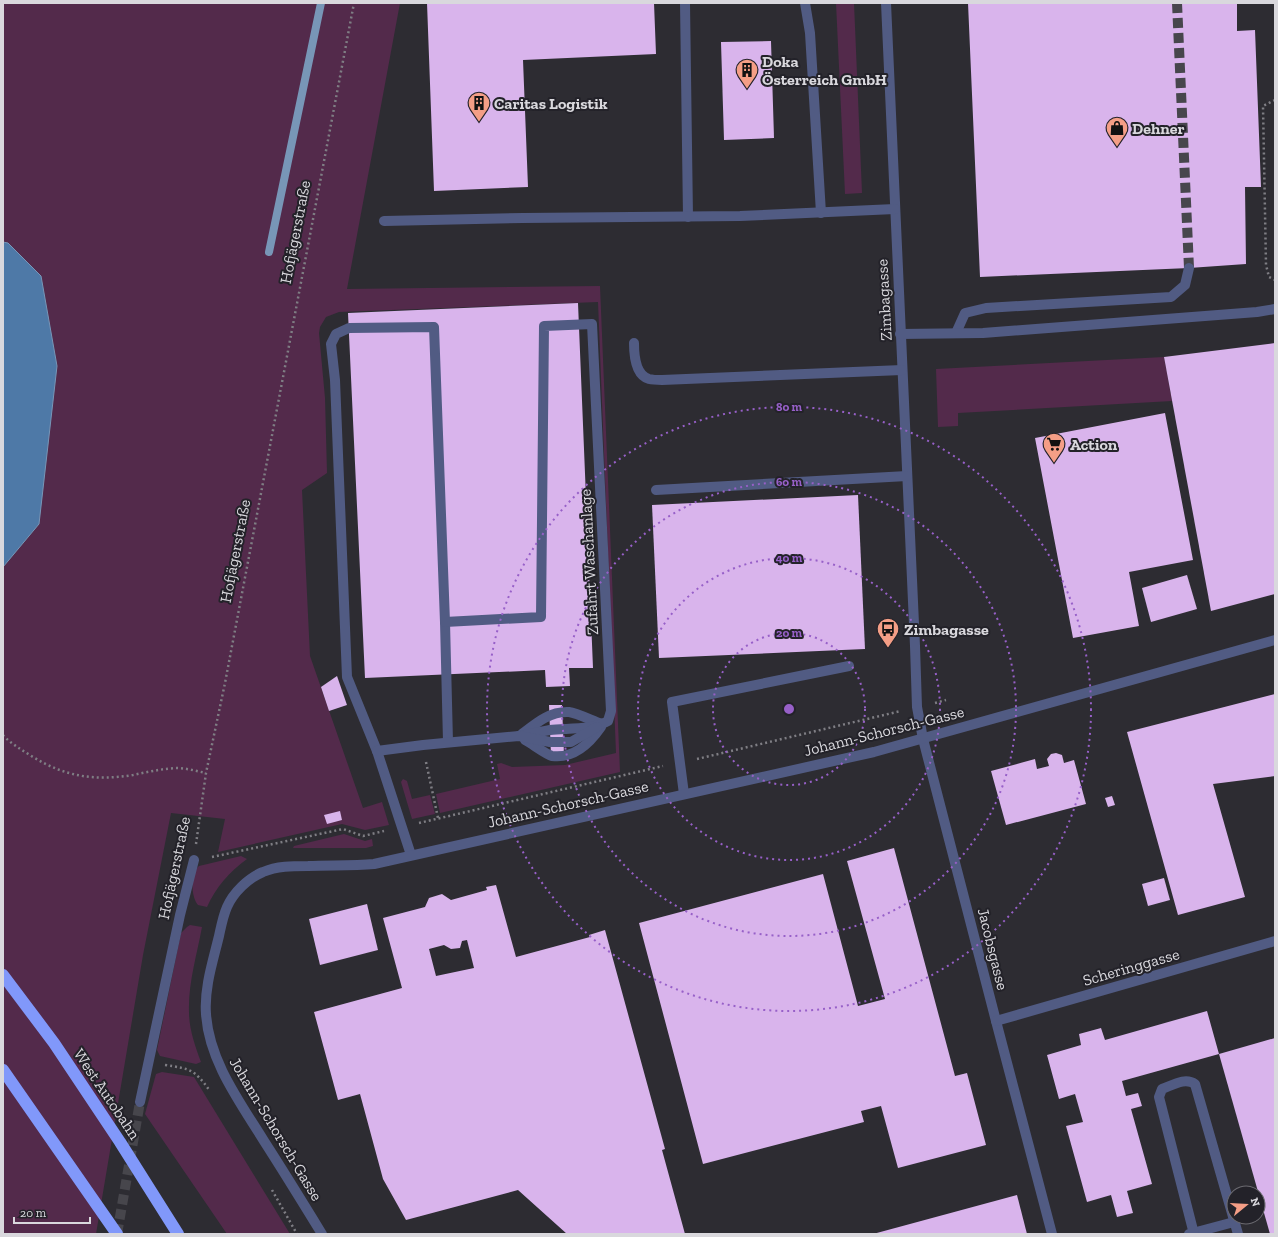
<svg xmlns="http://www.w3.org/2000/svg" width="1278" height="1237" font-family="'Zilla Slab',serif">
<rect width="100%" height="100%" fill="#2d2c32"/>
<g fill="#532a4b">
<polygon points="3,3 400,3 347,289 600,286 620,772 440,813 436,794 500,779 497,764 501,763 512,767 565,765 616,753 598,302 339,312 326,317 320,327 319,333 325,398 327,473 302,490 310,656 363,808 382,802 389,825 365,830 342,824 218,852 225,819 171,813 143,955 96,1234 3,1234 3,567 39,524 8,243 3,242"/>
<polygon points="836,3 854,3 862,193 845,194"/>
<polygon points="1164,357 1172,401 958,413 958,426 938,427 936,369"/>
<polygon points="403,779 407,781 412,799 430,795 435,814 412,819 401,782"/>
<polygon points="344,834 365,841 372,839 373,846 366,848 293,848 294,846"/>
<path d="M241 856 247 859C229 872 216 887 207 907L198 905C191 897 190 873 199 866Z"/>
<path d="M190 925 202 927C197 954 188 984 189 1012 189 1029 195 1046 201 1062L196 1064 160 1056 157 1050 181 933 187 927Z"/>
<polygon points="162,1072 194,1077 290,1234 227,1234 145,1114 156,1074"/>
</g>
<polygon fill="#4e79a7" stroke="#7896b7" points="3,242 8,243 41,276 57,366 39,524 3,567"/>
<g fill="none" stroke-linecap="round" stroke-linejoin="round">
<polyline stroke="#7896b7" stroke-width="8" points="269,252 321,3"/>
</g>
<g fill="#d9b4ec" fill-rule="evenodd">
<polygon points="427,3 654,3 656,54 523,60 528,187 434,191"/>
<polygon points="968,3 1237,3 1237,31 1255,30 1261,187 1245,187 1246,264 1189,268 980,277"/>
<polygon points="771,41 774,138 724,140 721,42"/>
<polygon points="578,303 593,668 569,668 570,686 546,687 545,670 365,678 348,313"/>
<polygon points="1275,343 1275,594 1211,611 1164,357"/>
<polygon points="1165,413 1193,560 1129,572 1139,626 1073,638 1035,438"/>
<polygon points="858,495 865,649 659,658 652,505"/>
<polygon points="1187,575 1197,609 1151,622 1142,588"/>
<polygon points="337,676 347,705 329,711 321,687"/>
<polygon points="1275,694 1275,776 1213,784 1245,897 1178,915 1127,732"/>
<polygon points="549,705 562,705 564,755 551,756"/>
<polygon points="1056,753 1062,755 1064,763 1074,760 1086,804 1006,825 991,771 1035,759 1037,769 1049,766 1047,759 1051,754"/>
<polygon points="1112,796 1115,805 1108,807 1105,798"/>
<polygon points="340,811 342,820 327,824 324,815"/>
<polygon points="894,848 955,1076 967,1073 986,1145 898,1168 881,1106 861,1111 864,1122 703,1164 639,923 823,874 858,1006 885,999 847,861"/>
<polygon points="1164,878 1170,900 1148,906 1142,884"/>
<path d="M496 885 516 957 590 937 589 935 605 930 665 1149 662 1150 685 1234H567L518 1190 406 1220 383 1179 360 1094 338 1100 314 1012 402 988 383 918 425 907 429 898 442 894 451 900 487 890 486 887ZM467 940 474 968 436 976 429 949 444 945 451 949 460 948 462 941Z"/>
<polygon points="367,904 378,950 320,965 309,919"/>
<polygon points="1207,1011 1219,1054 1122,1081 1126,1096 1138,1093 1142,1106 1131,1109 1152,1184 1127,1191 1133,1213 1117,1217 1111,1195 1087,1202 1066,1126 1083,1122 1075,1094 1059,1099 1047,1055 1081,1045 1079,1034 1101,1028 1105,1040"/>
<polygon points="1275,1038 1275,1234 1270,1234 1219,1054"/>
<polygon points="1017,1195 1027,1234 873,1234"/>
</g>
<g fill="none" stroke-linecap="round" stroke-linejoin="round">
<g stroke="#47464c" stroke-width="10" stroke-dasharray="10 5" stroke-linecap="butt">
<polyline points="1177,3 1189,268"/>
<polyline points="117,1234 140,1102"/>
</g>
<g stroke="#7f7e84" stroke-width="2.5" stroke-dasharray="2 3" stroke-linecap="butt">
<polyline points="1275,100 1263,106 1266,265 1269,277 1275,280"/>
<polyline points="935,703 946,700"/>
<path d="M3 735C11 744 22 750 33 757 66 777 95 781 133 775 147 772 161 769 176 768 186 768 196 771 206 773"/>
<polyline points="697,759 901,711"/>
<polyline points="426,762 438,818"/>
<polyline points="419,823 663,766"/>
<polyline points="196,844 206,773 225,683 354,3"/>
<polyline points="212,857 343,829 363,836 384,831"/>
<path d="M165 1065C191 1069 194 1069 210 1091"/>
<polyline points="272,1190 297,1234"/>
</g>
<g stroke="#515b83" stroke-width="10">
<polyline points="685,3 688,217"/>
<polyline points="805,3 810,33 821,213"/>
<polyline points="886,3 915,646 917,707 923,739 996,1021 1052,1234"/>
<polyline points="384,221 523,218 740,216 895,209"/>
<polyline points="956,333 965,313 986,308 1171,297 1185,285 1189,268"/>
<polyline points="900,334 983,333 1257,312 1275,309"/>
<path d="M634 343C634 355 635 375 649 379 653 380 658 380 662 380L902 370"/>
<polyline points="656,490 907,476"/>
<polyline points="445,622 448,742"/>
<path d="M522 734C536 723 550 711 569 712 577 713 593 721 602 724"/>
<path d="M525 740C531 743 547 755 552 756 574 759 590 743 601 727"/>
<path d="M377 751 347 677 335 380 331 344 336 334 349 328 434 327 445 622 541 617 544 326 592 324 611 711 608 721C593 730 567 728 550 730 539 732 529 734 519 736"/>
<polyline points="684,794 672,702 849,666"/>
<polyline points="411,855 377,751 423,745 519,736 550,742 571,742 597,727"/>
<polyline points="996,1021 1275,941"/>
<polyline points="140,1102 180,915 194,860"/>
<path d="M322 1234C303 1203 284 1172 264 1141 240 1102 209 1061 206 1014 204 988 213 961 219 936 221 927 223 916 227 907 233 893 248 878 263 872 277 866 292 866 308 866 330 865 352 866 374 864L874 752 1275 640"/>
<polyline points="1189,1234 1234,1222"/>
<path d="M1194 1234 1159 1097 1162 1089C1173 1085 1185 1077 1195 1084L1238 1234"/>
</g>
<g stroke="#8198fa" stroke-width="12">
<polyline points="3,975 54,1043 120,1142 178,1234"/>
<polyline points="3,1070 117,1234"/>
</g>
</g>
<g fill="none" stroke="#9760c8" stroke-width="2" stroke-dasharray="2 4">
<circle cx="789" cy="709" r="76"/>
<circle cx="789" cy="709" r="151"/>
<circle cx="789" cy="709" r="227"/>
<circle cx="789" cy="709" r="302"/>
</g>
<defs>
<g id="building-pin" transform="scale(1.15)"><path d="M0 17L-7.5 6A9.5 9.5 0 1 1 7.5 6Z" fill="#f49e86" stroke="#232229"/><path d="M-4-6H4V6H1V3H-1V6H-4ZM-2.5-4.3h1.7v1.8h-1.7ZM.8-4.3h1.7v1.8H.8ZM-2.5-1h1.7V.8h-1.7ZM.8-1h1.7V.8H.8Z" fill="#111"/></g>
<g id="shop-pin" transform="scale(1.15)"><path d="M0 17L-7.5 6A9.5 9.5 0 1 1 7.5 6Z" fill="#f49e86" stroke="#232229"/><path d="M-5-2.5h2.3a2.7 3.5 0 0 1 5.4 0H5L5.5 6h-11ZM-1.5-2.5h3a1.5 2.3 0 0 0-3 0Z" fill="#111"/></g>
<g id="supermarket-pin" transform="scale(1.15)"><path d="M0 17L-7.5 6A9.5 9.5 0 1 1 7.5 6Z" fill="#f49e86" stroke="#232229"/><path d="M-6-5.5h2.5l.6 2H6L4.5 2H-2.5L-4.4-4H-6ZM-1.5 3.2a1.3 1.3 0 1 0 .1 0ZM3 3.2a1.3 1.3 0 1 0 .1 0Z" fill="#111"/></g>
<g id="bus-pin" transform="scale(1.15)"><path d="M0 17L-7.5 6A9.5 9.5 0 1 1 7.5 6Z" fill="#f49e86" stroke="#232229"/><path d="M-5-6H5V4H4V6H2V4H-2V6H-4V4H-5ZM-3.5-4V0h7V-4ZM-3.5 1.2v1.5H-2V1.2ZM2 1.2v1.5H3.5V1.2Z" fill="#111"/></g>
</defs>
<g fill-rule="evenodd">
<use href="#building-pin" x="747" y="70"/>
<use href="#building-pin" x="479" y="103"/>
<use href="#shop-pin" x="1117" y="128"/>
<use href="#supermarket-pin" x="1054" y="444"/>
<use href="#bus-pin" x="888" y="629"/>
</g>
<g text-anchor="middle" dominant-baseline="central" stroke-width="4" stroke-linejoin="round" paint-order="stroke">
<g font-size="16" font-weight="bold" fill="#d9d8dd" stroke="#232229" text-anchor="start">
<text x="762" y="61">Doka<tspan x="762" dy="18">Österreich GmbH</tspan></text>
<text x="494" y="103">Caritas Logistik</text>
<text x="1132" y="128">Dehner</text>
<text x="1070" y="444">Action</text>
<text x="904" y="629">Zimbagasse</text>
</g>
<g font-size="16" fill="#d9d8dd" stroke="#232229">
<text transform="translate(295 232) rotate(-79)">Hofjägerstraße</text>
<text transform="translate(884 300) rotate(-93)">Zimbagasse</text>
<text transform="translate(235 551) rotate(-79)">Hofjägerstraße</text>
<text transform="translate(589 562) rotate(-93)">Zufahrt Waschanlage</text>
<text transform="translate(884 731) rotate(-14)">Johann-Schorsch-Gasse</text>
<text transform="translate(568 804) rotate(-13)">Johann-Schorsch-Gasse</text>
<text transform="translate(174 868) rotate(-78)">Hofjägerstraße</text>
<text transform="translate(993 949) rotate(76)">Jacobsgasse</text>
<text transform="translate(1131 967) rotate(-16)">Scheringgasse</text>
<text transform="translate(107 1094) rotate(56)">West Autobahn</text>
<text transform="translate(276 1129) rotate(59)">Johann-Schorsch-Gasse</text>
</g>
</g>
<circle cx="789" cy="709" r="6" fill="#9760c8" stroke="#232229" stroke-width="2"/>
<g font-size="12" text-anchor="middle" font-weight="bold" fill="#9760c8" stroke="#232229" stroke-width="4" stroke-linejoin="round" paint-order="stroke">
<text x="789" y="411">80 m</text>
<text x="789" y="486">60 m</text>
<text x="789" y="562">40 m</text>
<text x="789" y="637">20 m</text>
</g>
<rect width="1278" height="1237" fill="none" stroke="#d9d8dd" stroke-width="8"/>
<g transform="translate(1246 1205) rotate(72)"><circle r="19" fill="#232229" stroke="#6c6b71"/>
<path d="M0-3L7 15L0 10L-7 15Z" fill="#f49e86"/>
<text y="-6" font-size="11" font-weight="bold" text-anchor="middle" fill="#d9d8dd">N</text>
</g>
<path d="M14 1217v6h76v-6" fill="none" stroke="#d9d8dd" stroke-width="2"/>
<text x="20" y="1217" font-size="12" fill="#d9d8dd" stroke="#232229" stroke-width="3" paint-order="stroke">20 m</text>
</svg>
